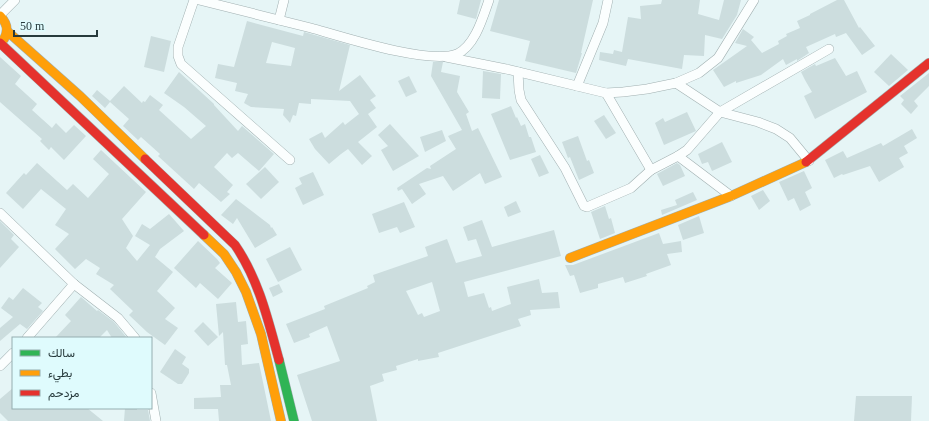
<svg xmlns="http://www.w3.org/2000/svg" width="929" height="421" font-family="'Times New Roman',Vazirmatn,serif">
<rect width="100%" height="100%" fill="#e6f5f6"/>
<g fill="#ccddde" fill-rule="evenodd">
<polygon points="460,0 481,0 476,19 457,14"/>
<polygon points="499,0 593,0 581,53 582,53 576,73 525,61 530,41 490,31"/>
<polygon points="662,0 700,0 698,14 719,20 724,0 741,0 737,15 722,39 705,35 704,56 684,55 682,69 628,59 626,66 599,60 600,52 613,54 614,50 622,52 628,17 641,19 640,6 661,4"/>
<polygon points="837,0 844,0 859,28 860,27 875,46 862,55 846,33 836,37 835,34 806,47 809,53 797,61 797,59 786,65 783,59 761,75 736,83 736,81 724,87 713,70 747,46 735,43 743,29 754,37 751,40 762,53 779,44 778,41 787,36 786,34 800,28 797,21 810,15 810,14"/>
<path d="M247 21 303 36 304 32 350 45 339 91 360 75 376 96 370 100 376 108 368 114 377 127 358 142 372 156 362 165 348 149 341 154 329 164 315 149 309 139 322 132 325 138 343 122 345 125 359 114 350 101 311 99V104L299 103 296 116 293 115 290 123 283 115 284 109 251 107 244 103 248 94 235 91 237 83 215 78 218 64 234 67ZM272 42 295 48 291 66 266 63Z"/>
<polygon points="151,36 171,41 164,72 144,67"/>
<polygon points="891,54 908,70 889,86 874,72"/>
<polygon points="0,57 21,76 15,84 37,104 32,110 52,128 56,123 66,133 74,125 86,136 64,160 51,147 49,150 40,141 42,139 0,102"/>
<polygon points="835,58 846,76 857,71 867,92 815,119 804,96 812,92 805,80 801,72 815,64 816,66"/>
<polygon points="433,62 443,62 441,72 460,76 457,92 469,112 466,114 472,131 478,128 502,177 485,184 480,173 453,191 443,176 419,184 426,194 412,204 402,189 398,191 397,188 427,168 431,169 430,166 456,149 448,136 462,130 431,76"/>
<polygon points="483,71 501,74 500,99 482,98"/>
<polygon points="179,72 214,104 214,105 238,131 242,126 274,154 259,171 238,153 232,158 227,153 214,167 233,185 227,192 230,194 221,202 199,183 194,189 158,156 160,154 141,137 138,140 123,126 129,119 110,102 105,108 92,96 97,90 110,101 124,86 142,103 143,101 145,102 150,95 163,105 159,110 191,139 206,126 184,107 164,93"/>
<polygon points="929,73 929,86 914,101 918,106 911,114 901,104 904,100 900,96"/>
<polygon points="409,76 417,92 406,97 398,81"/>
<polygon points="511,106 516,118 517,117 521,126 525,124 529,137 531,137 536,152 510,160 491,114"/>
<polygon points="687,112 696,131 664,145 655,123 663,118 665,122"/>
<polygon points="604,115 616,133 606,139 594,121"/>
<polygon points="390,124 419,156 393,171 381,150 388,146 378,135"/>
<polygon points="912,129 917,138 904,146 908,153 899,158 904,167 879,182 870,166 843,175 842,174 834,178 825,160 843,151 847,158 881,143 883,146"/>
<polygon points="442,130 446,141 425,152 420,137"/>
<polygon points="578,136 587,161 589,160 594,173 579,180 570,157 568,158 562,142"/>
<polygon points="722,142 732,162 712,171 708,162 702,164 698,154"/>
<polygon points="101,150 146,192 122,219 133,236 126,248 137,261 150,245 135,236 142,224 150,229 169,214 184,231 160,249 155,257 173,272 157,291 175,308 165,319 178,328 165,345 147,332 129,315 133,311 110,289 114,285 96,274 100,268 86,259 75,269 55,249 69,234 55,225 66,209 41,189 23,209 6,193 24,173 26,175 37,163 67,190 73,184 88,198 109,174 93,159"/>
<polygon points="540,155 549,173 539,177 531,159"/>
<polygon points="677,163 680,165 685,176 663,186 657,174"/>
<polygon points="265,167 279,182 261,199 246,184"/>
<polygon points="804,171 812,188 805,192 811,205 800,211 794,198 788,201 779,182"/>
<polygon points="313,172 324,195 303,205 295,188 302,184 299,178"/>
<polygon points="763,190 770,201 759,210 751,196"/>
<polygon points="693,192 697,200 662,215 661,210 677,205 675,200"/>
<polygon points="236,199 270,225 271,228 272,227 277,235 255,248 237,218 233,224 221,215"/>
<polygon points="516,201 521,212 508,217 504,207"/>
<polygon points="404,202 415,227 400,233 397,227 379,233 372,214"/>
<polygon points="605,206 609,219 611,218 615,233 600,239 591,212"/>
<polygon points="699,216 704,233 683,240 678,225"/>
<path d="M482 220 492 247 554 230 561 256 464 282 468 297 484 293 489 308 491 307 492 311 511 304 507 287 539 279 542 293 558 292 560 308 530 310 531 315 518 319 521 326 438 353 439 357 418 361V359L396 366 397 370 382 374 384 381 370 386 377 421H312L297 375 340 361 327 326 309 334 310 337 294 343 286 324 325 309 324 306 368 288 367 286 375 282 373 275 428 256 425 247 447 239 456 263 482 256 476 239 468 241 463 227ZM432 282 440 311 424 317 422 313 418 315 406 291Z"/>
<polygon points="0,221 14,235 11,239 19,247 0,268"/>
<polygon points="659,233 663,244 681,241 682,252 667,254 671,265 646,274 647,276 625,283 623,277 598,284 598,288 580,293 574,275 570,276 565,265 573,265"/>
<polygon points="198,241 217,259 220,263 215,268 232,283 218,299 200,283 196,288 174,268"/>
<polygon points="290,247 302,270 278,282 266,259"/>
<polygon points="279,284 283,292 273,297 269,288"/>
<polygon points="23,288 42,303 38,307 43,311 27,329 20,324 0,341 0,328 13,317 1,308 9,297 13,300"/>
<polygon points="81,297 97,311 98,310 114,322 127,338 112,338 107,330 99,338 55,338 71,321 65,315"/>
<polygon points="236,302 238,322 246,321 248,344 241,345 242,365 259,363 271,421 219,421 218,409 194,409 194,398 221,397 220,385 231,385 227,365 225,365 223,332 219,336 216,304"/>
<polygon points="203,322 218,337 208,346 194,331"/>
<polygon points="175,349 186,357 182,364 189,369 189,373 182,384 178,384 160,372"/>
<polygon points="13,388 13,408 87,408 103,421 8,421 0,413 0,399"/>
<polygon points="856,396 912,396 911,421 854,421"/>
<polygon points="125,408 137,408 137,410 148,410 150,421 124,421"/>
</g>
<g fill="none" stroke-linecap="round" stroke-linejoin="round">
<g stroke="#a1b0b1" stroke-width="10">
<g id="street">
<polyline points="194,0 178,47 178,56 181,64 290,160"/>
<path d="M199 0C236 9 274 19 311 28 343 37 429 65 457 54 475 46 483 17 489 0"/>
<polyline points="0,15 15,0"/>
<polyline points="279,20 284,0"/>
<polyline points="446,57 506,69 606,93 623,92 647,89 676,83 699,73 718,58 754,0"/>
<polyline points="518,72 519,90 521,100 565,168 584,206 587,207 631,188 651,170"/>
<polyline points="676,83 720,112 758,122 776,129 790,138 809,161"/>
<polyline points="577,86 603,23 608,0"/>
<polyline points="606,93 651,170 678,156 687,150 720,112 829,49"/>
<polyline points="678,156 731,196"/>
<polyline points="0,213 74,284 118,318 135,338"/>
<polyline points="27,338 74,284"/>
<polyline points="0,366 13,353"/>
<polyline points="151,393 156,421"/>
</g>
</g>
<g stroke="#a1b0b1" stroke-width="10">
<polyline id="fast" points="279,360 294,421"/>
</g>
<g stroke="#a1b0b1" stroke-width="10">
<g id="slow">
<path d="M0 16C7 23 9 30 4 39"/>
<polyline points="7,31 80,96 145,159"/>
<polyline points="204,235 224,254 236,272 246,292 261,334 281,421"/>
<polyline points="570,258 731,196 806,162"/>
</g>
</g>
<g stroke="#a1b0b1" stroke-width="10">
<g id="jam">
<polyline points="0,43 204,235"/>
<path d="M145 159 235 245C259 280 268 320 279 360"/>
<polyline points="806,162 929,63"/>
</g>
</g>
<use href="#street" stroke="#fbfefe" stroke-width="9"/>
<use href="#fast" stroke="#30b455" stroke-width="9"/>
<use href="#slow" stroke="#ff9f0a" stroke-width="9"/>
<use href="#jam" stroke="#e5322d" stroke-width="9"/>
</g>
<rect x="12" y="337" width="140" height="72" fill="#dffbfd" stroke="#95aeb0"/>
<rect x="20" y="350" width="20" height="6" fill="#30b455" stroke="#95aeb0"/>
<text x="48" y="357" font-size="12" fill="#273a3c">سالك</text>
<rect x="20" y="370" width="20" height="6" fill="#ff9f0a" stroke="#95aeb0"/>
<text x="48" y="377" font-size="12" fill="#273a3c">بطيء</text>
<rect x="20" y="390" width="20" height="6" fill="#e5322d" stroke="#95aeb0"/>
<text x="48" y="397" font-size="12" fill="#273a3c">مزدحم</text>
<path d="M14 30v6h83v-6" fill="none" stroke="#273a3c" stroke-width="2"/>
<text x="20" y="30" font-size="12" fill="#273a3c" stroke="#dffbfd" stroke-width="3" paint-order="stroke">50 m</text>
</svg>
